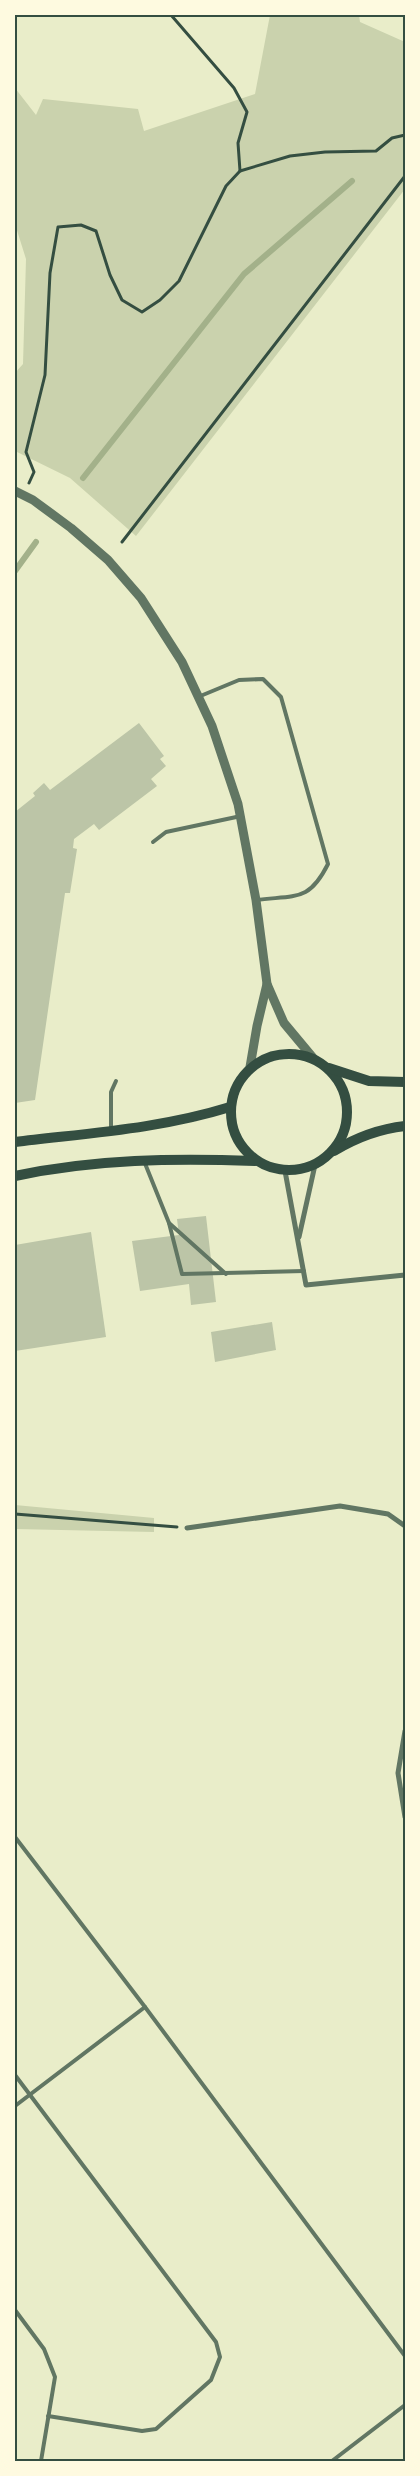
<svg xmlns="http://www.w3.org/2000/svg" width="420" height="2476" font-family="Poppins,sans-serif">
<rect width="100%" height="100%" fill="#e9edc9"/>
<g fill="#cad2ad">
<polygon points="270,15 359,15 360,22 405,42 405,189 136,536 70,478 15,451 15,373 23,364 26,259 15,224 15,88 36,115 43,99 138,109 144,131 255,94"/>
<polygon points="15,1505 154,1518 154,1532 15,1529"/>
</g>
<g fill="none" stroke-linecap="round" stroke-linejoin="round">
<g stroke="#a3b18a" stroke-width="6">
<polyline points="83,478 244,274 352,181"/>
<polyline points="15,571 36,542"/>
</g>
</g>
<g fill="#bcc5a7">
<polygon points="139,723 164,756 160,759 166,766 151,779 157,786 99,830 94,824 74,839 73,848 77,849 70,893 65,893 35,1100 15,1103 15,812 35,796 33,793 44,783 50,790"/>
<polygon points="206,1216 216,1302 191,1305 189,1284 140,1291 132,1241 179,1235 177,1219"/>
<polygon points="91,1232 106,1337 15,1351 15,1245"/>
<polygon points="272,1322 276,1350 215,1362 211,1332"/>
</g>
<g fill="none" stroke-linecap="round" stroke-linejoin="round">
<g stroke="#344e41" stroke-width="3">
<polyline points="171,15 234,88 247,112 238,143 240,171"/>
<polyline points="29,483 34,472 26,452 45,375 50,273 58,227 81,225 96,231 110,275 122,300 142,312 160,300 179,281 226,186 240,171 290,156 325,152 376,151 392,138 405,135"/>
<polyline points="122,542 405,176"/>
<polyline points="15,1514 177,1527"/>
</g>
<g stroke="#617663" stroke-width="4">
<path d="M198 697 239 680 263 679 281 697 328 864C309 902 296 895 256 900"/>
<polyline points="153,842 166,832 241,816"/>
<polyline points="111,1129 111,1092 116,1081"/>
<polyline points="144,1161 169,1223 226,1274"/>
<polyline points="169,1223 182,1274 304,1271"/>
<polyline points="15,1837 145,2007 405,2356"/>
<polyline points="15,2075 216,2342 220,2357 211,2380 156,2429 142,2431 48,2416"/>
<polyline points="15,2106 145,2007"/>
<polyline points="15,2310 44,2349 55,2377 41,2461"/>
<polyline points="332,2461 405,2405"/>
</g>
<g stroke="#617663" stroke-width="5">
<polyline points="285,1171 306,1285 405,1275"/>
<polyline points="299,1237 315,1165"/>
<polyline points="187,1528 340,1506 388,1514 405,1526"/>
<polyline points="405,1731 398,1773 405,1817"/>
</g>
<g stroke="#617663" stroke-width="9">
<polyline points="15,491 33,500 71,528 108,560 141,598 182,662 212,726 238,804 256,900 267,984 284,1023 314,1059"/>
<polyline points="250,1067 257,1026 267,984"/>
</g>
<g stroke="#344e41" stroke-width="10">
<circle cx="289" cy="1112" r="58"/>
<polyline points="329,1068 369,1081 405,1082"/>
<path d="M15 1142C88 1133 159 1129 230 1107"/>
<path d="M334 1151C357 1137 378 1129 405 1126"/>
<path d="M15 1176C94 1159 175 1158 255 1161"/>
</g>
</g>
<rect width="420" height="2476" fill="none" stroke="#fefae0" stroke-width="32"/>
<rect x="16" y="16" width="388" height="2444" fill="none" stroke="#344e41" stroke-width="2"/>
</svg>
